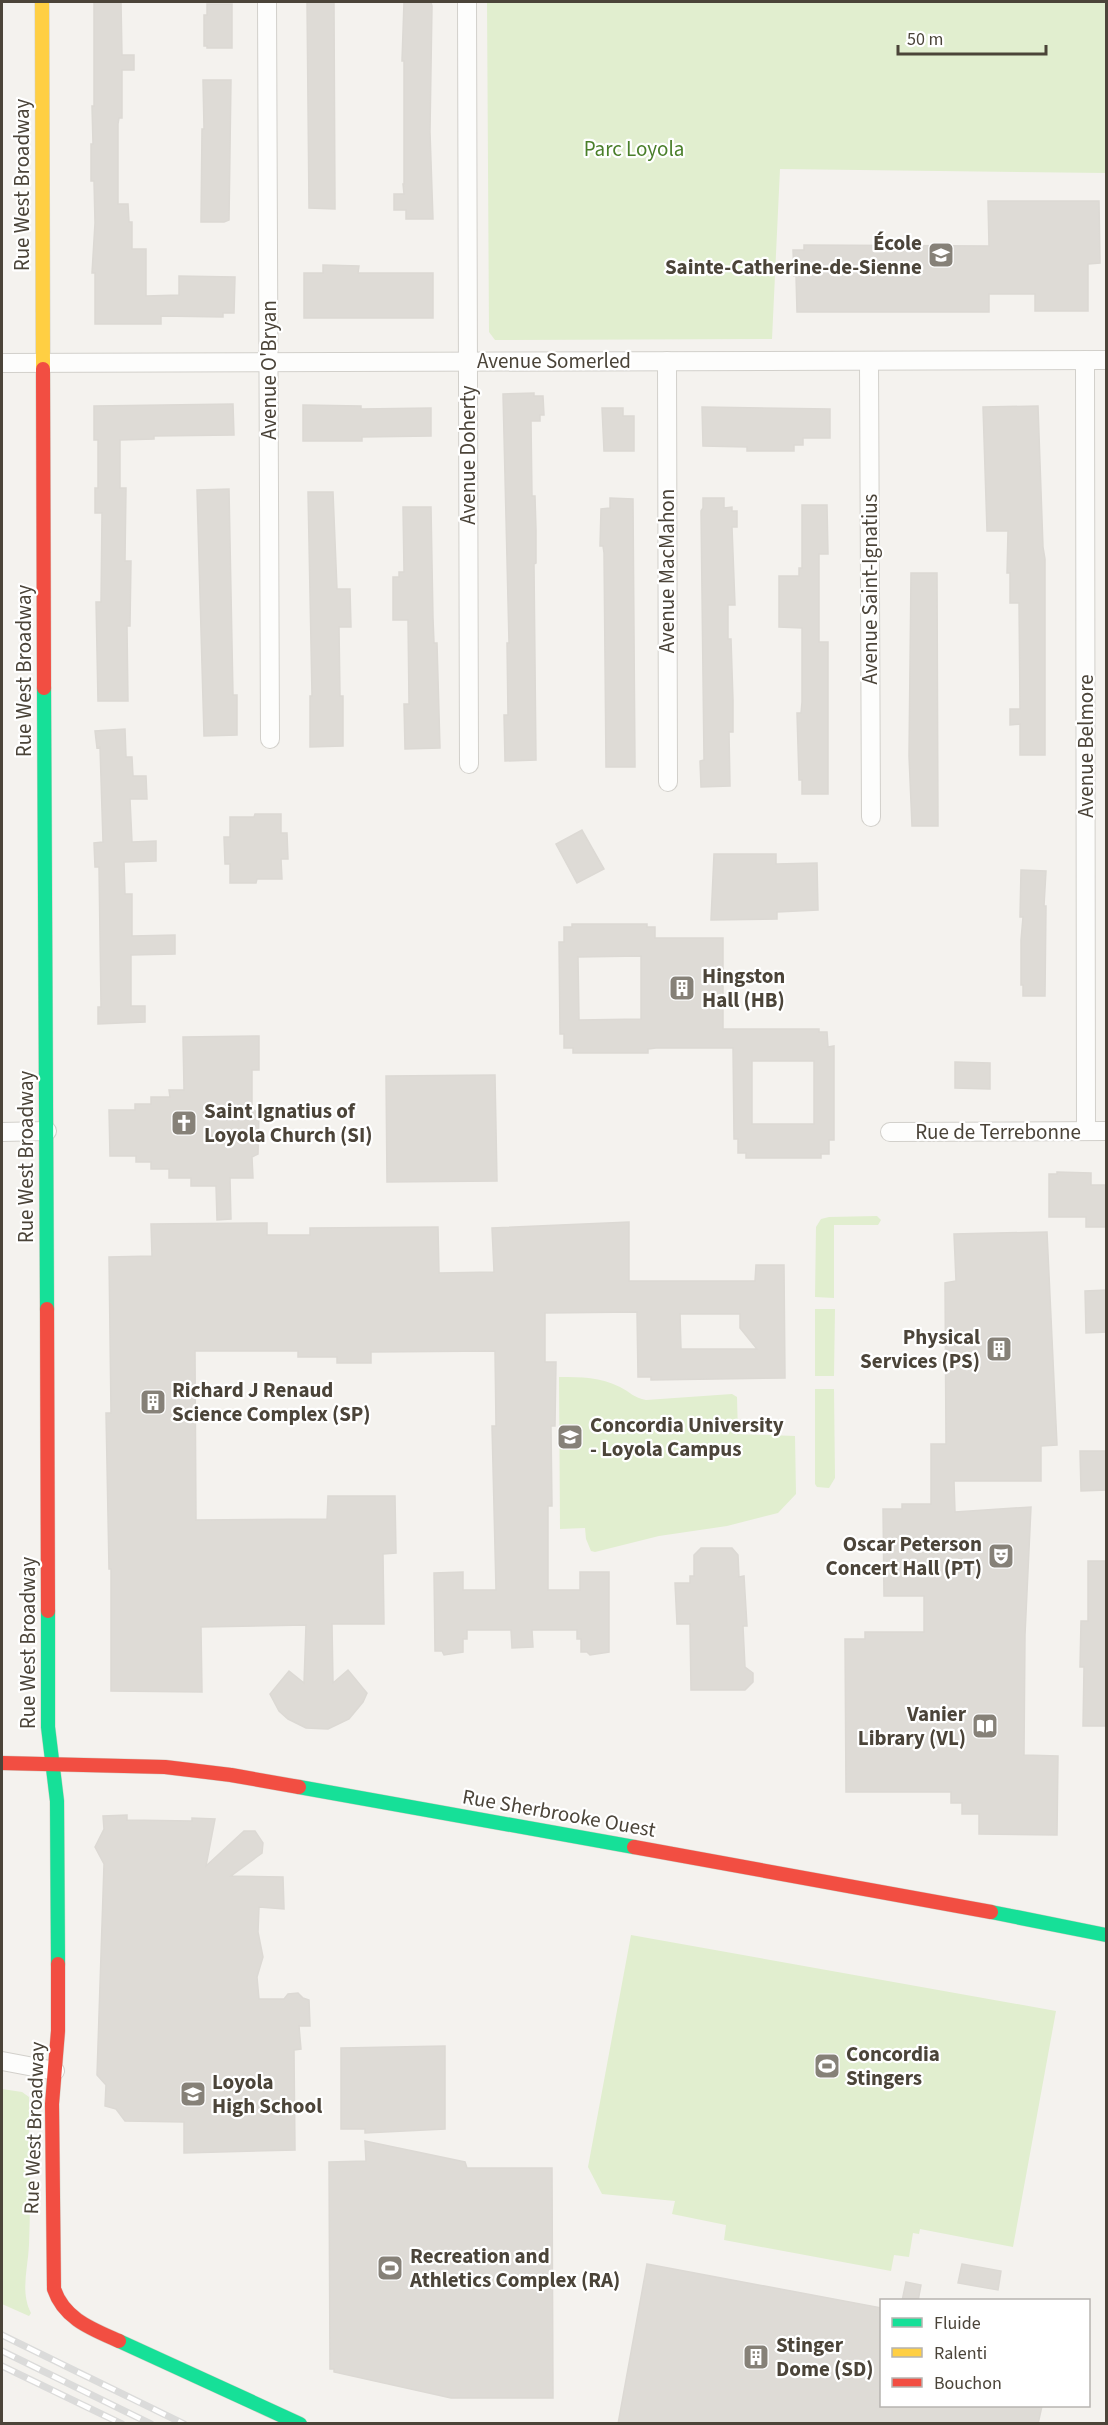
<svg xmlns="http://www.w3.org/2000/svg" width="1108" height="2425" font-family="'Source Sans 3',sans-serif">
<rect width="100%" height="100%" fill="#f4f2ee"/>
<g fill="#e1eecf">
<polygon points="487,2 1106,2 1106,173 780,169 772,339 495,340 489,332"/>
<polygon points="829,1217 877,1216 881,1220 878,1225 834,1225 834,1298 815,1297 816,1227 821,1219"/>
<polygon points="815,1309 835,1309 834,1376 815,1376"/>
<path d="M559 1377C582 1377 600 1377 620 1387 630 1392 634 1398 646 1400L732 1394 737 1397 738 1434 795 1436 796 1494 778 1513 727 1526 659 1536 595 1552 591 1551 586 1539 585 1528 560 1529Z"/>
<polygon points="815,1389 834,1389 835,1478 829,1488 817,1487 815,1484"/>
<polygon points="631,1935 1056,2011 1013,2247 920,2229 919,2234 913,2233 909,2257 894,2255 891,2271 724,2240 726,2225 672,2214 675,2201 602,2194 588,2167"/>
<path d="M2 2089 22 2092 29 2097V2103C29 2150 31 2198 29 2245 28 2268 20 2292 31 2313L29 2316 2 2304Z"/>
</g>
<g fill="#dedbd6" stroke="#dcd9d4" stroke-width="1.5" fill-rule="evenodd">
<polygon points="94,2 121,2 122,55 134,55 134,70 122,70 122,118 119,118 118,124 118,204 128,204 129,222 132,222 132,249 146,249 146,296 179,295 179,276 235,277 234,313 223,313 223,317 161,316 161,324 95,324 95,273 92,273 95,223 94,181 91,181 91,144 93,144 92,106 94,106"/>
<polygon points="307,2 334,2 335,209 309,208"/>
<polygon points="404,2 431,2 432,6 430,132 433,219 406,219 406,210 394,210 394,194 404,194 403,184 404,184 404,61 402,61"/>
<polygon points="207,4 232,4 232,48 207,48 207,46 204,46 204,15 207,15"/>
<polygon points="203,80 231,80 229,220 224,222 201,222 202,129 204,129"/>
<polygon points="988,201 1099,201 1100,263 1088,264 1088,311 1035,311 1035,294 989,294 989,312 797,312 796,276 794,276 793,250 804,250 804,245 989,246"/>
<polygon points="323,265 359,266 358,273 433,273 433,318 304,318 304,273 323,273"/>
<polygon points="534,393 534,396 543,396 544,415 540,415 540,421 531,421 532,496 535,496 536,530 536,563 534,564 536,760 505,761 504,715 508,715 507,643 509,643 503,394"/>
<polygon points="233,404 234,435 154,436 154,439 120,440 120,488 126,488 125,561 131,561 130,626 127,626 128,701 98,701 96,602 101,602 102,513 95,513 95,488 98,488 98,440 94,440 94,406"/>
<polygon points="303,405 361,406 361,409 431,408 431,436 362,437 362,441 303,441"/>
<polygon points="1038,406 1043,547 1045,559 1045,755 1020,755 1020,724 1010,725 1010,709 1020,709 1019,603 1010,603 1010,573 1007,573 1008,531 987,531 983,407"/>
<polygon points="702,407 830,409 830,438 803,438 803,445 794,445 794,451 747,451 747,447 703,446"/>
<polygon points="602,408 623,408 623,416 634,416 634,451 604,451"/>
<polygon points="229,489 233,695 237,695 237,735 204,736 197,490"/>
<polygon points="308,492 333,492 337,589 350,589 351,627 339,627 340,696 343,696 343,746 310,747 310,696 312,696"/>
<polygon points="610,498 633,499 635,767 606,767 604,553 603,546 600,546 601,509 610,508"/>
<polygon points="703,498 724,498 724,508 732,507 732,511 737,511 737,527 732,527 735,605 728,605 728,639 731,639 733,700 733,732 729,732 730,786 701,787 700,761 704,760 701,511 703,508"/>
<polygon points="802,505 827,505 828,554 819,554 819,642 828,642 828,794 802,794 802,780 799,780 797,713 801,713 802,702 802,628 779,627 779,576 799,576 799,568 802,568"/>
<polygon points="403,507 431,507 433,618 434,643 437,643 440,748 405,749 404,704 409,704 408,620 393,620 393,577 399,577 399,572 404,572"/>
<polygon points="911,573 937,573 938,826 912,826 909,756"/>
<polygon points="125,729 126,757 132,757 133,776 146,776 147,799 130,799 132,842 156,841 156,861 124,862 125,894 132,894 132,936 175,935 175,954 131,955 131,1006 145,1006 145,1022 98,1024 98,1007 101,1007 99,867 95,867 94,843 103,842 100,747 97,748 95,731"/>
<polygon points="255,814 281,814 281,833 287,833 288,859 281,859 282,879 257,879 256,883 230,883 230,864 225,864 224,837 230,837 230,817 254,817"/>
<polygon points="582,830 604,869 577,883 556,844"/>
<polygon points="714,854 776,854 776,864 817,863 818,910 777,912 777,919 711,920"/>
<polygon points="1021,870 1046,871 1044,906 1046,906 1045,996 1023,996 1023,985 1021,985 1021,940 1023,917 1020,917"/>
<path d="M572 924H647V927H655V938H723V1029H819V1032H827L828 1047 834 1046V1140H829V1154H821V1158H746V1153H738V1139H734L733 1048H656L648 1049V1053H573V1048H564V1034H560L559 942H564V927H572ZM641 956V1019L579 1020 578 957ZM752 1061H814V1124H752Z"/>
<polygon points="259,1036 259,1070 252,1070 252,1109 259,1113 258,1154 252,1157 253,1178 230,1178 231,1219 217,1220 216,1186 191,1186 191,1178 169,1178 169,1169 151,1169 151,1162 136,1162 136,1156 110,1156 109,1110 135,1110 135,1104 151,1104 151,1097 170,1097 169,1090 184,1090 183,1037"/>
<polygon points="955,1062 990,1063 990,1089 955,1088"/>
<polygon points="495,1075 497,1181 387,1182 386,1076"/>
<polygon points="1057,1172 1091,1173 1091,1185 1107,1185 1107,1227 1086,1227 1086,1217 1049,1217 1049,1174 1057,1174"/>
<path d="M629 1222V1281H755L756 1265H784L785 1378 651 1380V1377H638L637 1312 545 1313V1362H556L555 1426H551L552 1506H548V1590H580V1572H609V1652L590 1655 587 1652H581V1639H577V1630H532L533 1647 512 1648 511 1630H467V1639H463V1652L444 1655 442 1651H435L434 1573 463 1572V1590H496L492 1426H496L495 1351 371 1352V1363H337V1357H298V1351H195L196 1520 327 1519 328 1496H395L396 1553 383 1554 384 1624H332L333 1683 348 1670 367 1693 363 1702 349 1719 328 1729 306 1728 288 1719 279 1711 270 1694 289 1671 304 1683 306 1625 201 1627 202 1692 111 1691V1569H109L106 1413H111L109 1257 152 1256 151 1224 267 1223V1235H310V1228L438 1227 439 1273 494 1272 492 1228ZM680 1314H740V1328L757 1349H681Z"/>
<polygon points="1047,1232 1057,1445 1041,1446 1041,1481 954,1481 955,1512 1031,1507 1025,1635 1024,1755 1058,1756 1057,1835 979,1834 979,1814 962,1814 962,1803 951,1803 951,1792 846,1792 845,1639 865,1639 865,1632 924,1632 924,1596 884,1596 883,1509 902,1509 902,1504 931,1504 931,1444 946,1444 945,1283 956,1281 954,1234"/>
<polygon points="1107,1290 1107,1332 1086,1333 1085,1291"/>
<polygon points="1080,1451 1107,1451 1107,1490 1081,1491"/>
<polygon points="701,1548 732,1548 738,1555 739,1577 744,1576 747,1626 743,1626 745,1667 753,1673 753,1682 745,1690 691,1690 690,1624 677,1624 675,1583 690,1583 690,1576 694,1576 694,1555"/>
<polygon points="1088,1561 1107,1561 1107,1726 1083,1726 1084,1667 1080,1667 1081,1621 1088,1621"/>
<polygon points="127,1815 127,1820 192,1821 192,1818 215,1819 206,1866 244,1831 255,1831 263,1843 262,1853 231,1876 283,1877 284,1909 259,1907 258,1932 263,1957 257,1977 259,1999 284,1999 288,1994 298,1993 303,1998 309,2000 310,2026 299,2026 301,2049 294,2050 295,2150 184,2153 184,2122 125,2121 116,2109 105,2106 106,2085 97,2075 104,1864 95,1847 104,1829 103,1816"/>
<polygon points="445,2046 445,2129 365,2133 365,2129 341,2129 341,2048"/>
<polygon points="365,2141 465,2162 467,2168 552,2168 553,2398 451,2398 334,2372 334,2369 330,2369 329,2162 366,2161"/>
<polygon points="647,2264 882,2308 882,2406 1042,2406 1038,2424 618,2424"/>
<polygon points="962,2264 1001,2271 998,2290 958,2283"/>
<polygon points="906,2282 921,2285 918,2301 902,2301"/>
</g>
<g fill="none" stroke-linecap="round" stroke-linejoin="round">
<g stroke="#d2d0cb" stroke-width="20">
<g id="street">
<polyline points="267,2 270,739"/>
<polyline points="467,2 469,764"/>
<polyline points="1085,360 1086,1131"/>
<polyline points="667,361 668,782"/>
<polyline points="869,361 871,817"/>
<polyline points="2,363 1106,360"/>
<polyline points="2,1132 47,1131"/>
<polyline points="890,1132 1106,1131"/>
<polyline points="2,2061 55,2071"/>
</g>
</g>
<g stroke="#d3cfc5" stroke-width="15">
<g id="fast">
<polyline points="44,688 47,1309"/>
<polyline points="48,1611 48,1727 57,1801 58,1964"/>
<polyline points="299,1787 634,1847"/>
<polyline points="991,1912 1106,1935"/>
<polyline points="119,2341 300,2424"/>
</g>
</g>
<g stroke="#d3cfc5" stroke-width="15">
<polyline id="slow" points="42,2 43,369"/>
</g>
<g stroke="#d3cfc5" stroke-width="15">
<g id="jam">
<polyline points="43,369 44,688"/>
<polyline points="47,1309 48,1611"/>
<polyline points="2,1763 165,1767 231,1775 299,1787"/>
<polyline points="634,1847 991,1912"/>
<path d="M58 1964V2031L52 2104 54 2289C64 2319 92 2329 119 2341"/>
</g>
</g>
<use href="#street" stroke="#fdfdfc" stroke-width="18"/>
<use href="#fast" stroke="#16e098" stroke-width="14"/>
<use href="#slow" stroke="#ffcf43" stroke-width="14"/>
<use href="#jam" stroke="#f24e42" stroke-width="14"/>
<g stroke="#dbdbda" stroke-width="7">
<g id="rail">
<polyline points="2,2335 184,2424"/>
<polyline points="2,2351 151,2424"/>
<polyline points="2,2366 122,2424"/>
</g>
</g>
<use href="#rail" stroke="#fff" stroke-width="4.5" stroke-dasharray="14" stroke-linecap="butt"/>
</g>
<defs>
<g id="school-square" transform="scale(1.35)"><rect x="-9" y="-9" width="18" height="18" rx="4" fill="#868178" stroke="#fff"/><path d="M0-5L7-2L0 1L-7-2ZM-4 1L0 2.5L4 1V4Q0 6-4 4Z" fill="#fff"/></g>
<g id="building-square" transform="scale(1.35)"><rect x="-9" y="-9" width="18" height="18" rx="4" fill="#868178" stroke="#fff"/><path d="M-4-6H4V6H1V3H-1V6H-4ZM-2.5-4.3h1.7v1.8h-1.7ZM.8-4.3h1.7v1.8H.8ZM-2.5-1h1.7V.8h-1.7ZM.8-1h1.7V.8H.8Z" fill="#fff"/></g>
<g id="church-square" transform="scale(1.35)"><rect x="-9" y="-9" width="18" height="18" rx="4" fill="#868178" stroke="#fff"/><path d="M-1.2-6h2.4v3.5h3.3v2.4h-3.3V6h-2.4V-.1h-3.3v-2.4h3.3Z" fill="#fff"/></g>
<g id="university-square" transform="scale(1.35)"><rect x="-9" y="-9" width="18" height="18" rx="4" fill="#868178" stroke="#fff"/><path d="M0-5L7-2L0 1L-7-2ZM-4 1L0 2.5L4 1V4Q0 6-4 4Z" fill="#fff"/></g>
<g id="theatre-square" transform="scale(1.35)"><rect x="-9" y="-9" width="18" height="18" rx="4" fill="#868178" stroke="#fff"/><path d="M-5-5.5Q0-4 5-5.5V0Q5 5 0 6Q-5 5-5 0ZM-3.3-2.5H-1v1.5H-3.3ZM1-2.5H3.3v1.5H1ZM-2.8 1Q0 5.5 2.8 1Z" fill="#fff"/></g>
<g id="library-square" transform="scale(1.35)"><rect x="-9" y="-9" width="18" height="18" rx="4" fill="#868178" stroke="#fff"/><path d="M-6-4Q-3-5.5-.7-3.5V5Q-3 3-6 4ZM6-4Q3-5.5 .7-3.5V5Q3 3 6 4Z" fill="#fff"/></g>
<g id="stadium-square" transform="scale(1.35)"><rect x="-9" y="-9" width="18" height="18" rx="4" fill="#868178" stroke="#fff"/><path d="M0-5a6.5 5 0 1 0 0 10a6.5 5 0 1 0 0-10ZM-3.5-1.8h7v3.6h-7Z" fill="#fff"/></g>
</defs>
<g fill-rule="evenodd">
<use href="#school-square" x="941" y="255"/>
<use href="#building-square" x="682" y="988"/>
<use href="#church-square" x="184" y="1123"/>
<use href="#building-square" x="999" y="1349"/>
<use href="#building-square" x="153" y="1402"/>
<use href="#university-square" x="570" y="1437"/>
<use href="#theatre-square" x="1001" y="1556"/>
<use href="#library-square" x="985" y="1726"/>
<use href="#stadium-square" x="827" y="2066"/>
<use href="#school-square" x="193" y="2094"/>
<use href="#stadium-square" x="390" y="2268"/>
<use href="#building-square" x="756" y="2357"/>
</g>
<g text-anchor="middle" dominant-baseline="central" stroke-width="4.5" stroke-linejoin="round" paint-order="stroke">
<g font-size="21" fill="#4a7f2a" stroke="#fff">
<text x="634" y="149">Parc Loyola</text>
</g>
<g font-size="21" fill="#4b4439" stroke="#fff">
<text transform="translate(22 185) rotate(-90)">Rue West Broadway</text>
<text x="554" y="361">Avenue Somerled</text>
<text transform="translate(269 370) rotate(-90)">Avenue O'Bryan</text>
<text transform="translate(468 455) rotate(-90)">Avenue Doherty</text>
<text transform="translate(667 571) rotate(-90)">Avenue MacMahon</text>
<text transform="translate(870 589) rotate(-90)">Avenue Saint-Ignatius</text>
<text transform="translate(24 671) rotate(-90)">Rue West Broadway</text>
<text transform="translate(1086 746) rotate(-90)">Avenue Belmore</text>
<text x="998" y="1132">Rue de Terrebonne</text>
<text transform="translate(26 1157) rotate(-90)">Rue West Broadway</text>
<text transform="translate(28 1643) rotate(-90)">Rue West Broadway</text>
<text transform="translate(559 1813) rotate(10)">Rue Sherbrooke Ouest</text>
<text transform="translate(34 2128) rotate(-88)">Rue West Broadway</text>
</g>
<g font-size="21" font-weight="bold" fill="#4b4439" stroke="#fff" text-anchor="start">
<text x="922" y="243" text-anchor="end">École<tspan x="922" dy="24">Sainte-Catherine-de-Sienne</tspan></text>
<text x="702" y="976">Hingston<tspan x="702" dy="24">Hall (HB)</tspan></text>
<text x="204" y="1111">Saint Ignatius of<tspan x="204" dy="24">Loyola Church (SI)</tspan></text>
<text x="980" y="1337" text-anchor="end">Physical<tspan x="980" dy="24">Services (PS)</tspan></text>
<text x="172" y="1390">Richard J Renaud<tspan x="172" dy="24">Science Complex (SP)</tspan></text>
<text x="590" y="1425">Concordia University<tspan x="590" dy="24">- Loyola Campus</tspan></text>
<text x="982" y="1544" text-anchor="end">Oscar Peterson<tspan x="982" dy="24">Concert Hall (PT)</tspan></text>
<text x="966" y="1714" text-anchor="end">Vanier<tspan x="966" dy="24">Library (VL)</tspan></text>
<text x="846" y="2054">Concordia<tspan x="846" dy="24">Stingers</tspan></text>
<text x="212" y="2082">Loyola<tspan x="212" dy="24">High School</tspan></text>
<text x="410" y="2256">Recreation and<tspan x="410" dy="24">Athletics Complex (RA)</tspan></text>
<text x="776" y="2345">Stinger<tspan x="776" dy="24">Dome (SD)</tspan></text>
</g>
</g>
<rect width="1108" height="2425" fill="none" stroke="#4b4439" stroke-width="6"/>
<rect x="880" y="2299" width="210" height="108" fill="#ffffff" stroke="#b7b4b0" stroke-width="1.5"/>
<rect x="892" y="2318" width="30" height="9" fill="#16e098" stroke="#b7b4b0" stroke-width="1.5"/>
<text x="934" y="2329" font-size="18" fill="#4b4439">Fluide</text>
<rect x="892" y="2348" width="30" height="9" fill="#ffcf43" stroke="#b7b4b0" stroke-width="1.5"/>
<text x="934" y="2359" font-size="18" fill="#4b4439">Ralenti</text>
<rect x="892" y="2378" width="30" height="9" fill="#f24e42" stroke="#b7b4b0" stroke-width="1.5"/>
<text x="934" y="2389" font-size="18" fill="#4b4439">Bouchon</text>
<path d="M898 45v9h148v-9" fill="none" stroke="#4b4439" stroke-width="3"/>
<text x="907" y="45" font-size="18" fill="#4b4439" stroke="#ffffff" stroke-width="4.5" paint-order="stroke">50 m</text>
</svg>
